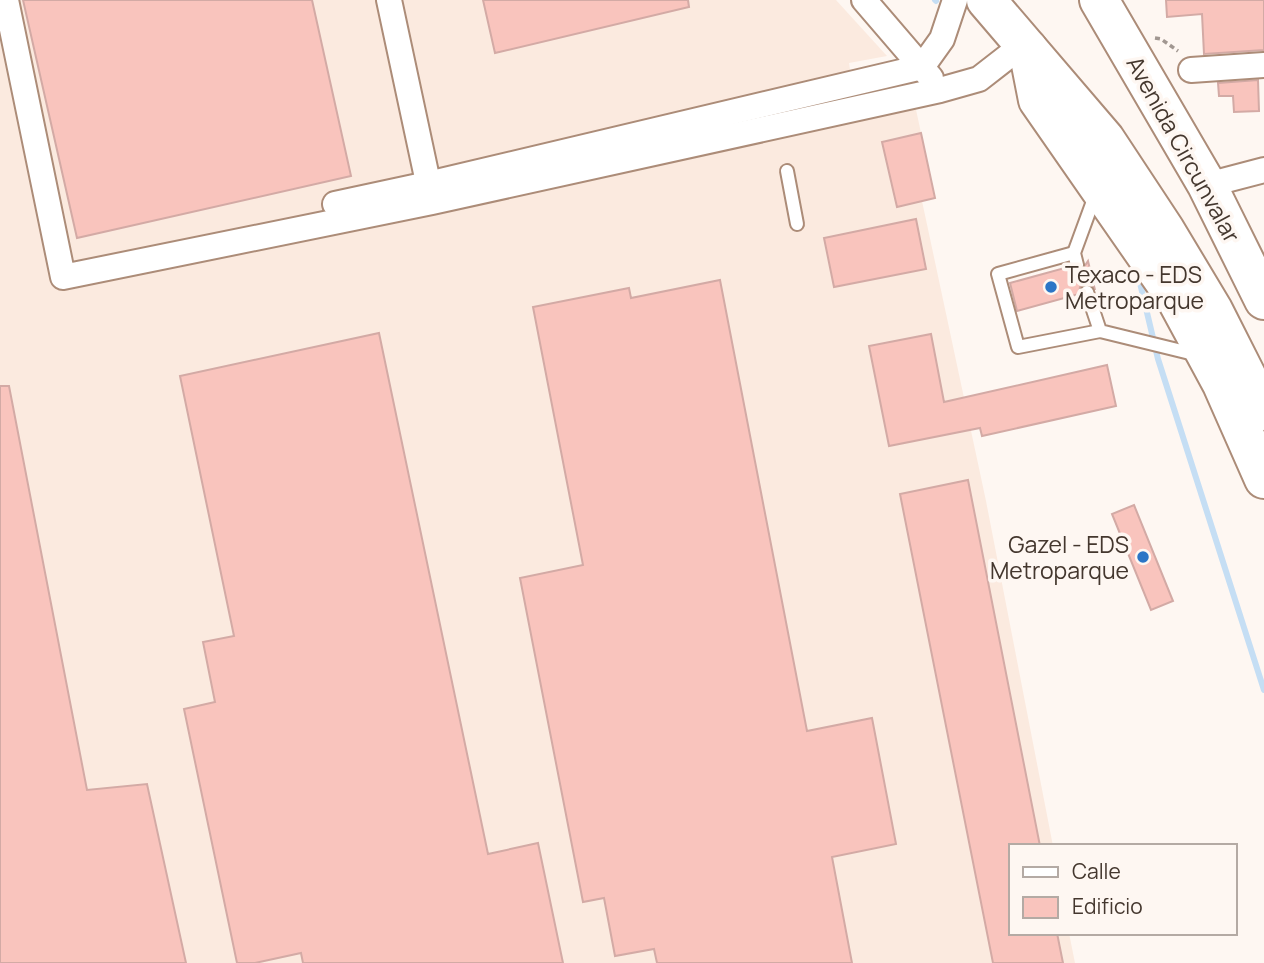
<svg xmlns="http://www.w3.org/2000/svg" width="1264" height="963" font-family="Manrope,sans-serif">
<rect width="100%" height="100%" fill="#fef7f2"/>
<polygon fill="#fbeadf" points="0,0 836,0 887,56 849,63 857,118 915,105 935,198 922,201 986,501 1053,846 1010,846 1010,933 1069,933 1075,963 0,963"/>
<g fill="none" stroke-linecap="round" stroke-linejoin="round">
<g stroke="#c5def4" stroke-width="6">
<polyline points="935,0 936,1"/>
<polyline points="1140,283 1158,359 1264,690"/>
</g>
</g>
<g fill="#f9c4bd" stroke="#d3aaa5" stroke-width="2">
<polygon points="23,0 312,0 351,176 77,238"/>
<polygon points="483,0 688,0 689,7 495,53"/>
<polygon points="1166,0 1264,0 1264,50 1204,54 1202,14 1167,17"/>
<polygon points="1258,80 1259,111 1234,112 1233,96 1219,96 1218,83"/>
<polygon points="921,133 935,198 897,207 882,142"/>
<polygon points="916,219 926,269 834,287 824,238"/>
<polygon points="1088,261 1095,290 1092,285 1085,284 1080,287 1079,294 1017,311 1010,283 1068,267 1074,273 1080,273"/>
<polygon points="720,280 807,731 872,718 896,844 832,857 852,963 657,963 654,949 615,956 604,898 583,902 520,578 583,565 533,307 629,288 631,298"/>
<polygon points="379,333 488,854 538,843 563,963 303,963 301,953 255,963 237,963 184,709 215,702 203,642 234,636 180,376"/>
<polygon points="931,334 944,402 1107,365 1116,406 982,436 980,428 889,446 869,346"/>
<polygon points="0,386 9,386 87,790 147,784 186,963 0,963"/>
<polygon points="968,480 1040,846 1010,846 1010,933 1057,933 1063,963 993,963 900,494"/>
<polygon points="1134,505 1173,601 1151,610 1112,514"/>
</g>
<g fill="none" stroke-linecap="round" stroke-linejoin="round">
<g stroke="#ac8c78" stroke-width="16">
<g id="lane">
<polyline points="787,171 797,224"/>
<polyline points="1074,253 998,274 1018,347 1100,331"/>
<polyline points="1077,265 1074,253 1096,193"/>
<polyline points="1087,292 1100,331 1198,355"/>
</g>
</g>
<g stroke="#ac8c78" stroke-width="28">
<g id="street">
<polyline points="6,0 63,277 432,202 940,90 979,79 1024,44"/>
<polyline points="389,0 432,201"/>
<polyline points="864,0 931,78"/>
<polyline points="1191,70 1264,65"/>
<polyline points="1207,185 1264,170"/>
<polyline points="335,204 428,184 922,67 942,39 955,0"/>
</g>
</g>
<g stroke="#ac8c78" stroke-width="42">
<g id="highway">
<polyline points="986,0 1105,139 1165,230 1213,310 1264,411"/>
<polyline points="1099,0 1207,185 1264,300"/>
<polyline points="1028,49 1038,100 1175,297 1222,384 1264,479"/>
</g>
</g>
<polyline stroke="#a19791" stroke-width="3.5" stroke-dasharray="5 3.5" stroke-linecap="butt" points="1155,38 1161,39 1178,51"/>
<use href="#lane" stroke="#fff" stroke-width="12"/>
<use href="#street" stroke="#fff" stroke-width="24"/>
<use href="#highway" stroke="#fff" stroke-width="38"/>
</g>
<g fill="#2c75c6" stroke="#fef7f2" stroke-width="2.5">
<circle cx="1051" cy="287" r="7"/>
<circle cx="1143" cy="557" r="7"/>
</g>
<g text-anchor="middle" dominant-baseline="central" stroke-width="7" stroke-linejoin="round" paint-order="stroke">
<g font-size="23" fill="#44372e" stroke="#fef7f2">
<text transform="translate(1184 149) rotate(61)">Avenida Circunvalar</text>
</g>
<g font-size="23" fill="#44372e" stroke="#fef7f2" text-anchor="start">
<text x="1065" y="274">Texaco - EDS<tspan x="1065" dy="26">Metroparque</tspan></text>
<text x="1129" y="544" text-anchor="end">Gazel - EDS<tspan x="1129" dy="26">Metroparque</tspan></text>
</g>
</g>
<rect x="1009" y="844" width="228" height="91" fill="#fef7f2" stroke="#b4aaa4" stroke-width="2"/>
<rect x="1023" y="867" width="35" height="10" fill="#ffffff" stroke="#b4aaa4" stroke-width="2"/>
<text x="1072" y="879" font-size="21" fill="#44372e">Calle</text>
<rect x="1023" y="897" width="35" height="21" fill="#f9c4bd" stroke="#b4aaa4" stroke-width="2"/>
<text x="1072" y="914" font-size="21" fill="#44372e">Edificio</text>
</svg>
